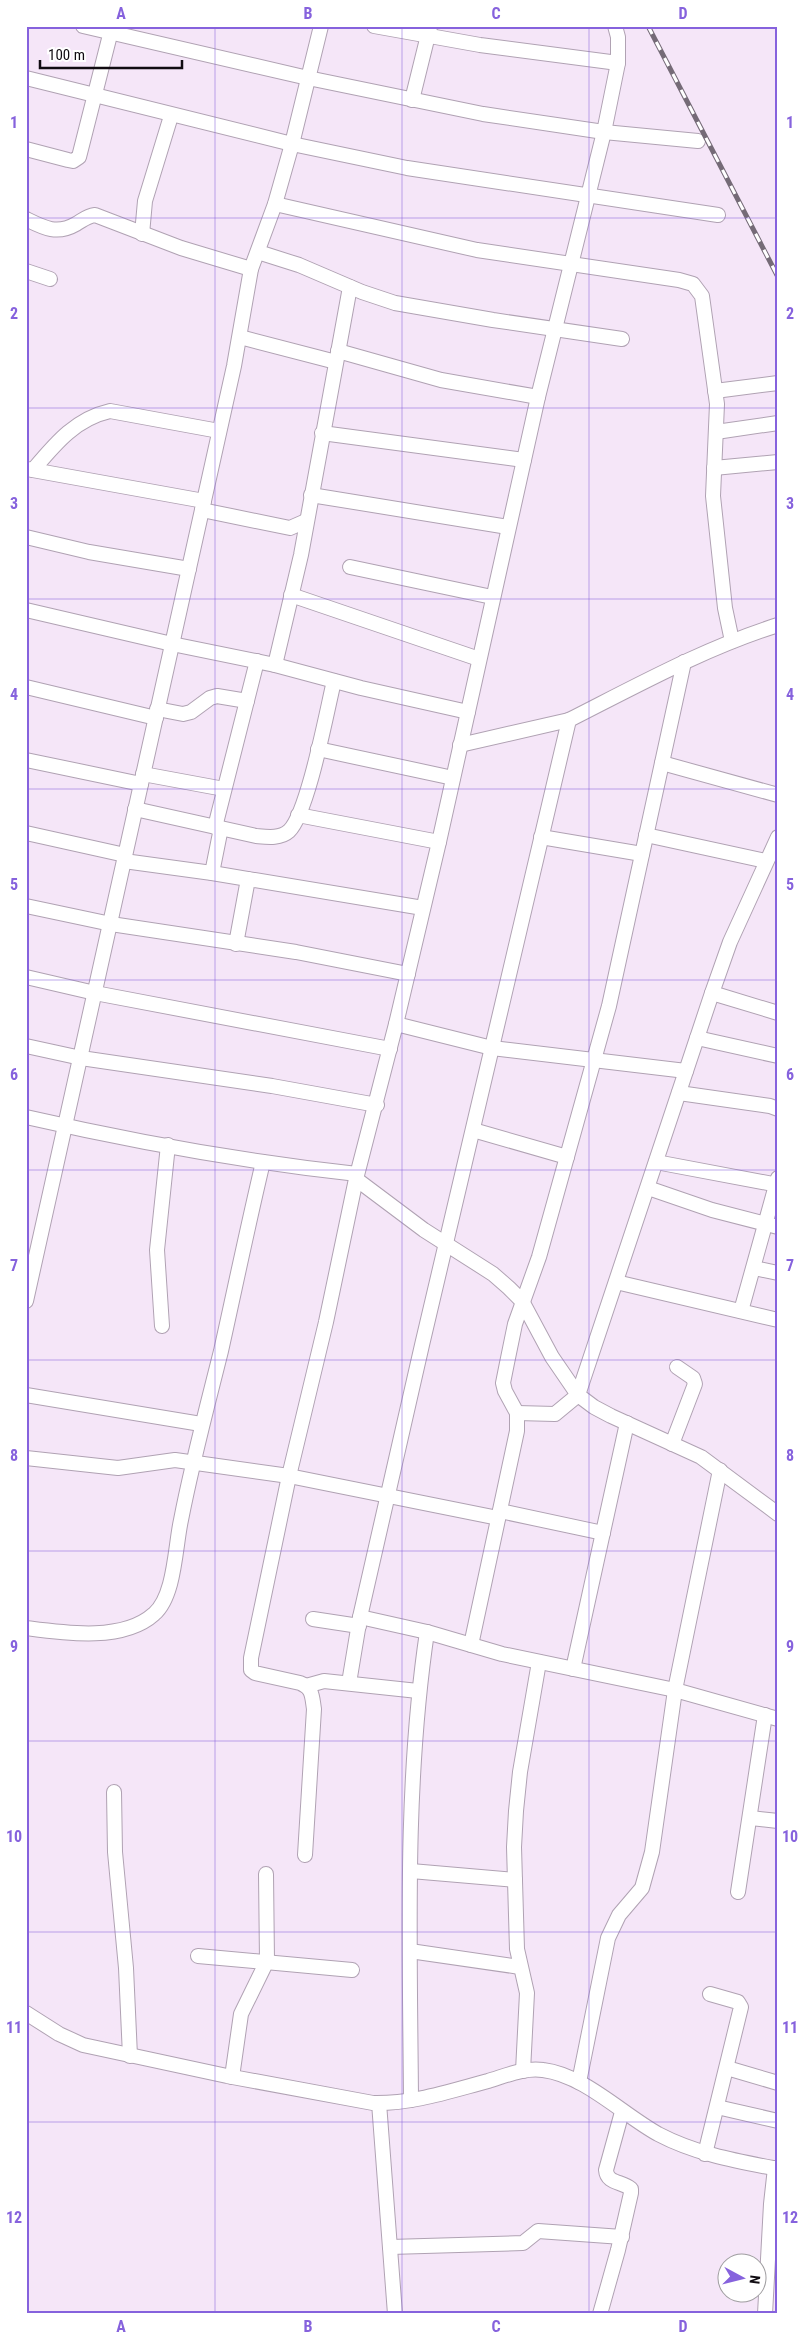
<svg xmlns="http://www.w3.org/2000/svg" width="804" height="2340" font-family="'Roboto Condensed',sans-serif">
<rect width="100%" height="100%" fill="#f5e6f8"/>
<g fill="none" stroke-linecap="round" stroke-linejoin="round">
<g stroke="#b0a2b3" stroke-width="16">
<g id="minor">
<polyline points="83,26 308,78 483,114 604,132 698,141"/>
<polyline points="374,26 480,45 618,63"/>
<polyline points="26,78 292,144 407,168 718,215"/>
<polyline points="412,100 430,27"/>
<polyline points="26,149 68,160 73,161 79,157 112,27"/>
<polyline points="275,204 477,250 679,280 693,284 702,296 717,404 713,496 725,608 732,641"/>
<path d="M26 219C44 228 57 235 76 224 83 220 87 216 95 215L181 248 251 269"/>
<polyline points="142,234 145,201 171,116"/>
<polyline points="258,252 299,265 362,292 395,303 493,320 622,339"/>
<polyline points="26,271 50,279"/>
<polyline points="240,337 336,362"/>
<polyline points="338,351 441,380 538,397"/>
<polyline points="715,391 778,383"/>
<polyline points="716,432 778,423"/>
<polyline points="322,433 524,460"/>
<polyline points="714,468 778,462"/>
<polyline points="27,469 204,501"/>
<path d="M33 470C55 444 75 419 110 411L219 431"/>
<polyline points="311,495 508,527"/>
<polyline points="202,510 290,528 306,521"/>
<polyline points="26,537 89,552 189,569"/>
<polyline points="350,567 492,597"/>
<polyline points="291,595 479,659"/>
<polyline points="26,610 172,644 275,665 361,688 468,712"/>
<polyline points="275,665 301,555 350,287"/>
<polyline points="26,687 156,718"/>
<polyline points="157,709 183,714 191,712 210,698 217,696 247,701"/>
<polyline points="460,745 569,720"/>
<polyline points="318,749 453,778"/>
<polyline points="26,760 141,784"/>
<polyline points="662,763 778,795"/>
<polyline points="143,774 224,789"/>
<path d="M135 809 256 836C267 837 280 839 289 831 308 813 327 710 334 681"/>
<polyline points="298,815 439,842"/>
<polyline points="215,827 257,661"/>
<polyline points="26,833 125,855"/>
<polyline points="646,835 766,861"/>
<polyline points="541,837 642,854"/>
<polyline points="124,861 212,873 423,908"/>
<polyline points="212,873 221,828"/>
<polyline points="26,906 111,924 296,952 408,974"/>
<polyline points="236,944 248,879"/>
<polyline points="26,977 95,993 390,1049"/>
<polyline points="712,993 778,1013"/>
<polyline points="396,1024 492,1048 686,1071"/>
<polyline points="697,1038 778,1056"/>
<polyline points="26,1046 81,1058 272,1086 377,1105"/>
<polyline points="679,1093 770,1106 778,1109"/>
<path d="M26 1117C135 1142 247 1162 357 1174"/>
<polyline points="473,1130 567,1157"/>
<polyline points="656,1162 778,1185"/>
<polyline points="356,1179 424,1230 493,1274 509,1288 522,1301 552,1357 578,1395 594,1407 611,1416 701,1457 778,1514"/>
<polyline points="648,1188 712,1210 778,1227"/>
<polyline points="754,1268 778,1273"/>
<polyline points="616,1282 778,1320"/>
<polyline points="26,1301 234,366 251,269 275,204 292,144 321,26"/>
<polyline points="741,1311 778,1178"/>
<polyline points="162,1326 157,1250 168,1145"/>
<polyline points="26,1395 201,1424"/>
<polyline points="517,1413 555,1414 578,1395 712,993 730,942 778,837"/>
<polyline points="672,1444 695,1384 693,1378 677,1367"/>
<polyline points="26,1458 118,1468 175,1460 289,1476 498,1518"/>
<polyline points="500,1511 603,1533"/>
<polyline points="360,1617 427,1632 502,1654 675,1690 778,1719"/>
<polyline points="313,1619 359,1626"/>
<path d="M26 1628C64 1633 123 1642 154 1614 175 1596 175 1547 181 1520 192 1463 207 1407 221 1351 235 1288 248 1225 263 1162"/>
<polyline points="471,1645 517,1431 517,1413 505,1391 503,1383 507,1363 515,1324 539,1257 609,1006 684,662"/>
<polyline points="573,1669 627,1423"/>
<path d="M349 1683 360 1617 422 1345 569 720C638 685 705 648 778 625"/>
<polyline points="306,1686 324,1681 418,1691"/>
<polyline points="114,1792 115,1852 126,1968 130,2056"/>
<polyline points="751,1818 778,1821"/>
<path d="M305 1855 314 1709C312 1697 313 1688 300 1683L255 1673 251 1670V1658L289 1476 326 1322 356 1179 396 1024 439 842 538 397 604 132 618 63V37L615 26"/>
<polyline points="411,1871 515,1880"/>
<polyline points="738,1892 765,1715"/>
<polyline points="410,1951 520,1967"/>
<polyline points="198,1956 352,1970"/>
<path d="M26 2013 59 2034 83 2045 227 2076 373 2103C412 2104 450 2091 488 2081 505 2076 525 2067 543 2070 584 2075 622 2114 658 2134 696 2154 736 2161 778 2169"/>
<polyline points="727,2068 778,2083"/>
<polyline points="523,2071 527,1993 517,1949 514,1847 516,1811 520,1772 539,1662"/>
<polyline points="232,2077 241,2014 267,1961 266,1874"/>
<polyline points="579,2082 608,1938 619,1915 642,1888 652,1852 675,1690 720,1470"/>
<path d="M411 2100C410 1944 404 1787 427 1632"/>
<polyline points="379,2103 395,2314"/>
<polyline points="717,2107 778,2121"/>
<polyline points="705,2154 741,2007 738,2002 710,1994"/>
<polyline points="390,2247 523,2243 538,2231 622,2237"/>
<path d="M600 2314 618 2250 631 2193V2189C622 2181 607 2184 606 2170L622 2112"/>
<polyline points="765,2314 771,2204 775,2168"/>
</g>
</g>
<use href="#minor" stroke="#fff" stroke-width="14"/>
<g stroke="#756b77" stroke-width="5">
<polyline id="rail" points="648,26 778,277"/>
</g>
<use href="#rail" stroke="#fff" stroke-width="3" stroke-dasharray="9" stroke-linecap="butt"/>
</g>
<path fill="none" stroke="#8662dd" stroke-width="1" stroke-opacity="0.55" d="M215 26V2314M402 26V2314M589 26V2314M26 218H778M26 408H778M26 599H778M26 789H778M26 980H778M26 1170H778M26 1360H778M26 1551H778M26 1741H778M26 1932H778M26 2122H778"/>
<rect width="804" height="2340" fill="none" stroke="#ffffff" stroke-width="55"/>
<g transform="translate(742 2278) rotate(97)"><circle r="24" fill="#ffffff" stroke="#9f9da0"/>
<path d="M0-4L9 19L0 12L-9 19Z" fill="#8662dd"/>
<text y="-8" font-size="14" font-weight="bold" text-anchor="middle" fill="#100b11">N</text>
</g>
<path d="M40 60v8h142v-8" fill="none" stroke="#100b11" stroke-width="2.5"/>
<text x="48" y="60" font-size="15" fill="#100b11" stroke="#ffffff" stroke-width="4" paint-order="stroke">100 m</text>
<rect x="28" y="28" width="748" height="2284" fill="none" stroke="#8662dd" stroke-width="2"/>
<g font-size="16" text-anchor="middle" font-weight="bold" fill="#8662dd">
<text x="121" y="19">A</text>
<text x="308" y="19">B</text>
<text x="496" y="19">C</text>
<text x="683" y="19">D</text>
<text x="14" y="128">1</text>
<text x="790" y="128">1</text>
<text x="14" y="319">2</text>
<text x="790" y="319">2</text>
<text x="14" y="509">3</text>
<text x="790" y="509">3</text>
<text x="14" y="700">4</text>
<text x="790" y="700">4</text>
<text x="14" y="890">5</text>
<text x="790" y="890">5</text>
<text x="14" y="1080">6</text>
<text x="790" y="1080">6</text>
<text x="14" y="1271">7</text>
<text x="790" y="1271">7</text>
<text x="14" y="1461">8</text>
<text x="790" y="1461">8</text>
<text x="14" y="1652">9</text>
<text x="790" y="1652">9</text>
<text x="14" y="1842">10</text>
<text x="790" y="1842">10</text>
<text x="14" y="2033">11</text>
<text x="790" y="2033">11</text>
<text x="14" y="2223">12</text>
<text x="790" y="2223">12</text>
<text x="121" y="2332">A</text>
<text x="308" y="2332">B</text>
<text x="496" y="2332">C</text>
<text x="683" y="2332">D</text>
</g>
</svg>
